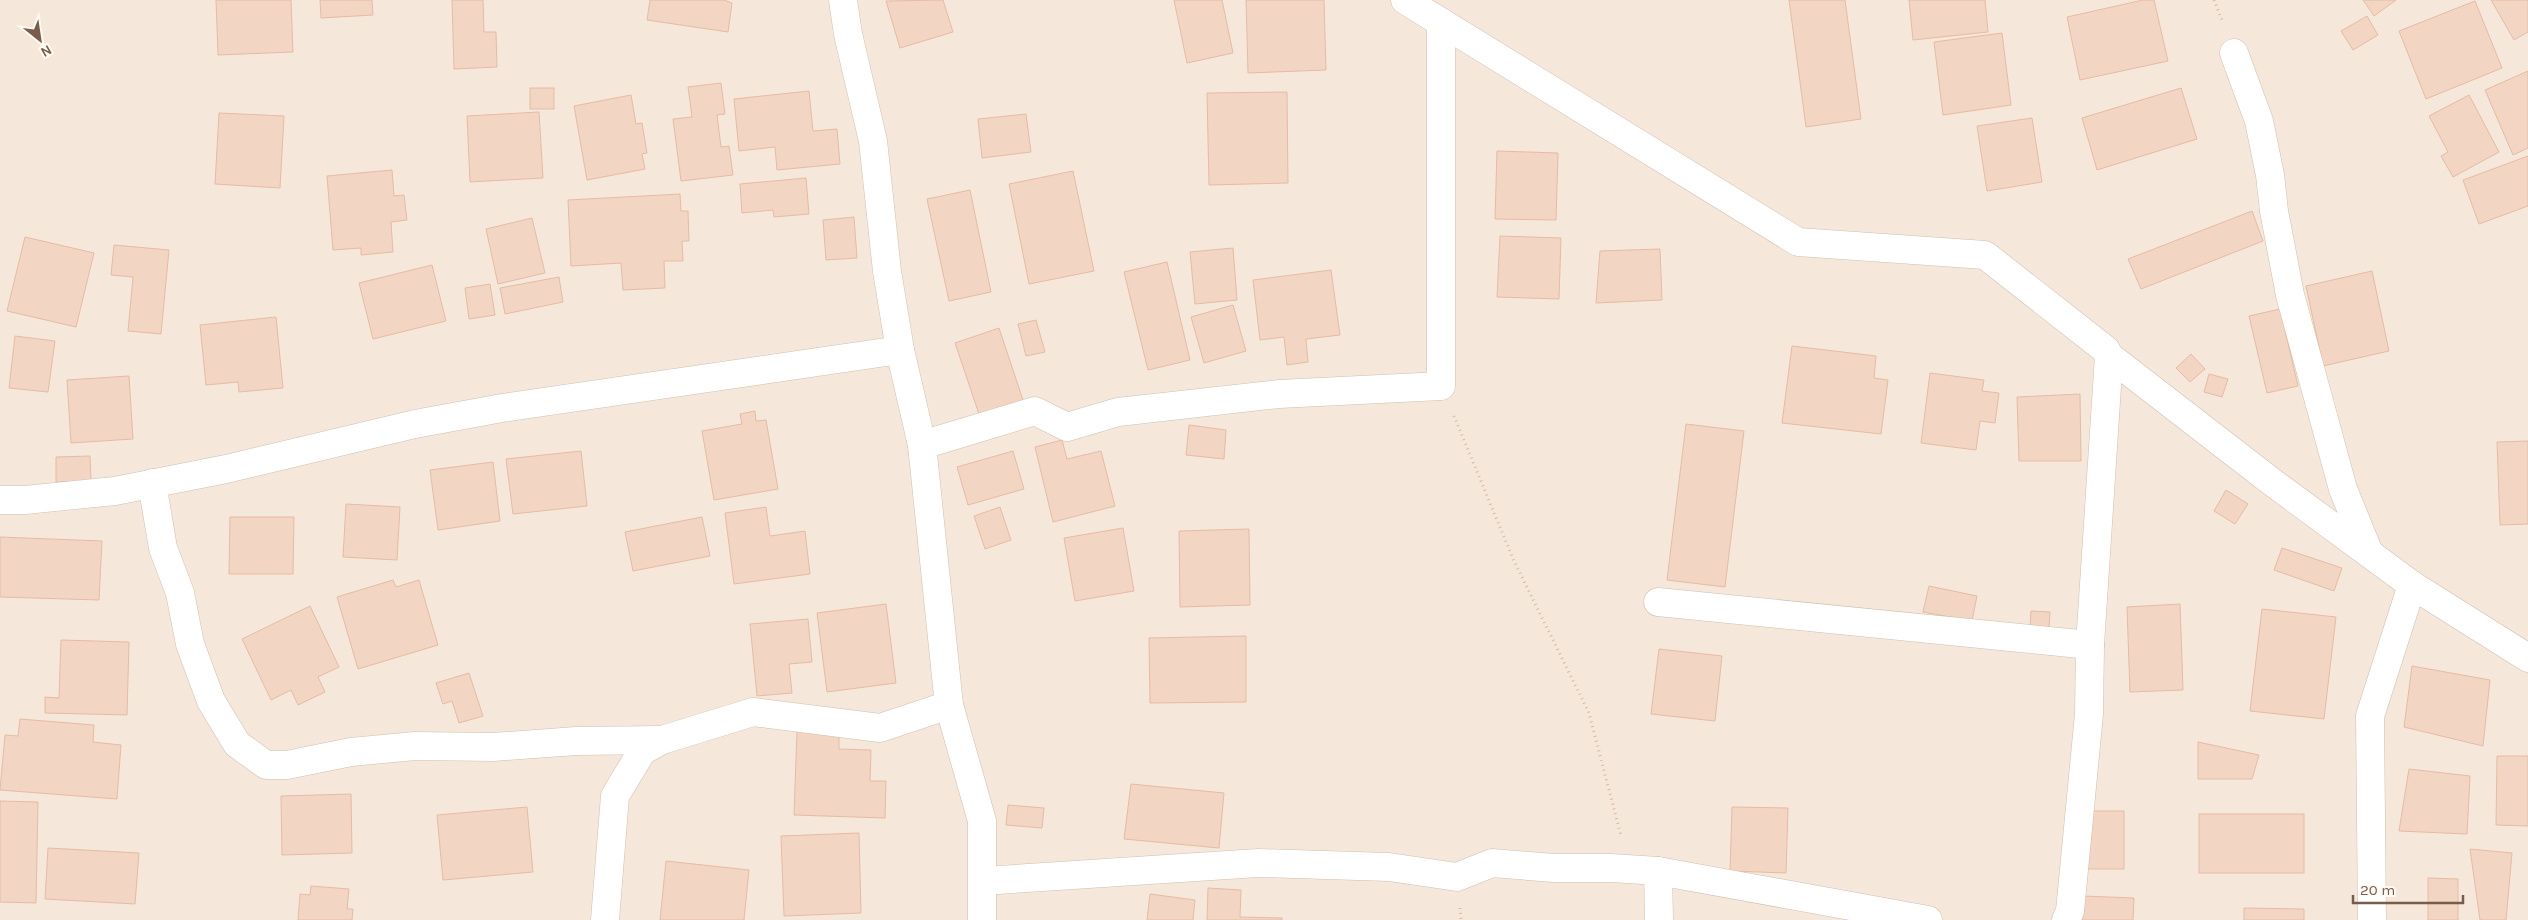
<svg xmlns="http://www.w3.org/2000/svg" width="2528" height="920" font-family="Karla,sans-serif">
<rect width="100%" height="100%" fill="#fdf6ec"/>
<rect fill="#f5e8da" x="0" y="0" width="2528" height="920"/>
<g fill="#f3d5c3" stroke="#e6bba3">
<polygon points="216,0 291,0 293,52 218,55"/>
<polygon points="320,0 372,0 373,15 321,18"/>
<polygon points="452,0 483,0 484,32 496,32 497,67 454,69"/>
<polygon points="650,0 724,0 732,3 728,32 647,20"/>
<polygon points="943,0 953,32 900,48 886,1"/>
<polygon points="1174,0 1222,0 1233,53 1187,63"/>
<polygon points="1246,0 1324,0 1326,70 1248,73"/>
<polygon points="1789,0 1845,0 1861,119 1806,127"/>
<polygon points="1909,0 1985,0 1988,32 1913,40"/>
<polygon points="2143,0 2154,0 2168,61 2080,80 2067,17"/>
<polygon points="2363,0 2396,0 2374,16"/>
<polygon points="2491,0 2528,0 2528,32 2514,40"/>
<polygon points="2475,1 2502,68 2426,99 2399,31"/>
<polygon points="2367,16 2378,35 2353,50 2341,31"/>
<polygon points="2002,33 2011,105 1943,115 1934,42"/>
<polygon points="2528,71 2528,148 2513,155 2485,90"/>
<polygon points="721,83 725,114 717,115 721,147 729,146 733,175 681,181 673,119 692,117 688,87"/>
<rect x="530" y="88" width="24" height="21"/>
<polygon points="2181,88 2197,139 2097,170 2082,118"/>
<polygon points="809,91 813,131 837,129 840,164 777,170 775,147 739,151 734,99"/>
<polygon points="1287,92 1288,183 1209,185 1207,93"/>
<polygon points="631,95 636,124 642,123 647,153 642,154 645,169 587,180 574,106"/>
<polygon points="2469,95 2499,152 2453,177 2441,156 2448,152 2429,116"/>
<polygon points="539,112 543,178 470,182 467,116"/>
<polygon points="219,113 284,116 280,188 215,184"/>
<polygon points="1026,114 1031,152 982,158 978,119"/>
<polygon points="2032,118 2042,182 1987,191 1977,126"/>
<polygon points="1497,151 1558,153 1556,220 1495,219"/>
<polygon points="2528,156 2528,206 2479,224 2463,180"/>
<polygon points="392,170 394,196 404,195 407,220 391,222 393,252 361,255 361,248 333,250 327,176"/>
<polygon points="1073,171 1094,271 1029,284 1009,184"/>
<polygon points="806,178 809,214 774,217 773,210 742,213 740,184"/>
<polygon points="970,190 991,292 949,301 927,199"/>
<polygon points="680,194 681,211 688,211 689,241 682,241 683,261 664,261 665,288 623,290 621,263 571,266 568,200"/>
<polygon points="2252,211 2263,241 2141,289 2128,259"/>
<polygon points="854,217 857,258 826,260 823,220"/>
<polygon points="532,218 545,273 498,284 486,229"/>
<polygon points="1500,236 1561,238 1559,299 1497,297"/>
<polygon points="25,237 94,253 76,327 7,311"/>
<polygon points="114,245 169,250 161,334 128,331 133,277 111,275"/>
<polygon points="1233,248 1237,300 1195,304 1190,252"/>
<polygon points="1660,249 1662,300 1596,303 1600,251"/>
<polygon points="1167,262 1190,360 1148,370 1124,272"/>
<polygon points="432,265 446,321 373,339 359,283"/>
<polygon points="1331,270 1340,335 1306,339 1308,362 1287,365 1284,337 1260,340 1253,280"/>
<polygon points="2372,271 2389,351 2323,366 2306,286"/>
<polygon points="559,277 563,302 505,314 500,288"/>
<polygon points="490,284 495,315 469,319 465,288"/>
<polygon points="1233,305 1246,351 1204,363 1191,317"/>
<polygon points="2280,309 2298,386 2267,393 2249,316"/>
<polygon points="276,317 283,388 239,392 238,382 206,385 200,325"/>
<polygon points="1036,320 1045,352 1026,356 1018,324"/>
<polygon points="999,328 1025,406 981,420 955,343"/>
<polygon points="15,336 55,341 48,392 9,388"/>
<polygon points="1792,346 1876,356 1874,378 1888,380 1881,434 1782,423"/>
<polygon points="2191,354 2205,369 2190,382 2176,368"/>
<polygon points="1930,373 1984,380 1982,391 1999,393 1995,423 1980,421 1976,450 1921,443"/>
<polygon points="2209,374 2228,379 2222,397 2204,392"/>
<polygon points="129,376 133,439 71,443 67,380"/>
<polygon points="2080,394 2081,461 2019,461 2017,397"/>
<polygon points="755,411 756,421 766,420 778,489 714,500 702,431 742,424 740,414"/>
<polygon points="1686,424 1744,431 1725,587 1667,580"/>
<polygon points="1189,425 1226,430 1224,459 1186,455"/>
<polygon points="1062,440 1067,459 1101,451 1115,506 1053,522 1035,447"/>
<polygon points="2528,441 2528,524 2500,525 2497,442"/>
<polygon points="581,451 587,506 513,514 506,459"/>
<polygon points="1013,451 1024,489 968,505 957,467"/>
<polygon points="90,456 91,481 56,482 56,457"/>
<polygon points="493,462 500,521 438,530 430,470"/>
<polygon points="2226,490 2248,504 2235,524 2214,511"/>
<polygon points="346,504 400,507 397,560 343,557"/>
<polygon points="766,507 770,536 805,531 810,574 734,584 725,513"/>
<polygon points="1000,507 1011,540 985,549 974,516"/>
<polygon points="230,517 294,517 293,574 229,574"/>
<polygon points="702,517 710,556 633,571 625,532"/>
<polygon points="1123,528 1134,591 1075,601 1064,538"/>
<polygon points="1249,529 1250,605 1180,607 1179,531"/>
<polygon points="0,537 102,541 99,600 0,597"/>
<polygon points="2282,548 2342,568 2334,591 2274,570"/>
<polygon points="393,580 396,587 419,580 438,645 358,669 337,597"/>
<polygon points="1929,586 1977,596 1972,621 1923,612"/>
<polygon points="886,604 896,683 827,692 817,613"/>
<polygon points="2180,604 2183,690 2130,692 2127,607"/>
<polygon points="310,606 339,667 318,677 325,692 298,705 291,690 271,700 242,639"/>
<polygon points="2262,609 2336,617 2324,719 2250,711"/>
<polygon points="2031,611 2050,612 2049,629 2030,628"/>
<polygon points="808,619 812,662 789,664 792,693 757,696 750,624"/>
<polygon points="1246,636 1246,702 1150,703 1149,638"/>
<polygon points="61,640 129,642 127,715 45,713 45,697 59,698"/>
<polygon points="1659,649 1722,656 1715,721 1651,714"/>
<polygon points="2412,666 2490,680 2483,746 2404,727"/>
<polygon points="469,673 483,716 459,723 452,701 443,704 436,683"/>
<polygon points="20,719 94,725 93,742 121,745 117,799 0,790 5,735 18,736"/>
<polygon points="797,731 839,733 839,749 871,750 870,781 886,781 885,818 794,815"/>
<polygon points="2198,742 2259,755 2252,779 2198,779"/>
<polygon points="2497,756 2528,756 2528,826 2496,825"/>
<polygon points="2409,769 2470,776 2467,834 2399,831"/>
<polygon points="1131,784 1224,793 1219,848 1124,839"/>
<polygon points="351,794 352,853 282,855 281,796"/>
<polygon points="0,801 38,802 36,903 0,902"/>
<polygon points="1008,805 1044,808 1042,828 1006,825"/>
<polygon points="527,807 533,872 443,880 437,815"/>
<polygon points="1732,807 1788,808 1786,873 1730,871"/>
<polygon points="2086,811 2124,811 2124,869 2085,869"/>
<rect x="2199" y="814" width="105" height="59"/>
<polygon points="859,833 861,913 784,916 781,836"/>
<polygon points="48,848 139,853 135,904 45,899"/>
<polygon points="2470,849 2512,853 2506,920 2480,920"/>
<polygon points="666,861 749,870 744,920 660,920"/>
<polygon points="2428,878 2458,879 2458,920 2428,920"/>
<polygon points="311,886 349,889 347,909 353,909 352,920 298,920 300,894 310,895"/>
<polygon points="1208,888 1241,890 1240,917 1282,918 1282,920 1207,920"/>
<polygon points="1150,894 1195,900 1193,920 1147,920"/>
<polygon points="2083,896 2134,898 2133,920 2081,920"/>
<polygon points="2244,908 2304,909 2304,920 2244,920"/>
</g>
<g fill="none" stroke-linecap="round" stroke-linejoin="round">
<g stroke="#d1beb0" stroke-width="29">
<g id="street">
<polyline points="843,0 848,34 873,141 887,271 900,350 922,445 949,705 982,821 982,920"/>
<polyline points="1405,0 1798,242 1985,255 2106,350 2109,356 2272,482 2412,585 2528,658"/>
<polyline points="2234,53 2259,121 2270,175 2274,211 2290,295 2343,489 2369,553"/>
<polyline points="922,445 1035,411 1067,427 1118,412 1279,394 1441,386 1441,22"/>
<polyline points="152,483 163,548 180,593 190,644 211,701 237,744 266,765 287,765 351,752 415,746 493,747 576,741 662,740"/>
<polyline points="0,500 25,500 115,491 226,469 415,424 502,408 900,350"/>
<polyline points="1658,602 2090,645"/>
<polyline points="1658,871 1659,920"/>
<polyline points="983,881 1258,863 1389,867 1457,877 1492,863 1554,868 1611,868 1658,871 1928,920"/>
<polyline points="605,920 615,796 642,751 662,740 753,712 880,728 949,705"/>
<polyline points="2066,920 2070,911 2089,714 2090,645 2109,356"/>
<polyline points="2372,920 2370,716 2412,585"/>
</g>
</g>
<g stroke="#d9b8a5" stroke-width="3" stroke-dasharray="1 4" stroke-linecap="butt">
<polyline points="2214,0 2223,23"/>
<polyline points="1454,416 1514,561 1589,713 1621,836"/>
<polyline points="1460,908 1461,920"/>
</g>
<use href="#street" stroke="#fff" stroke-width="28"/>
</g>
<g transform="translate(40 40) rotate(150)" stroke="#fffaf3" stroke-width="4" paint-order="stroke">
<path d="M0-4L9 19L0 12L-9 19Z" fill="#7a5c4d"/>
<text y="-8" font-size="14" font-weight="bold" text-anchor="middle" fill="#7a5c4d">N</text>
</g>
<path d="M2353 895v8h110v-8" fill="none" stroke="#7a5c4d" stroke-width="2.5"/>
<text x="2360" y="895" font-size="15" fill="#7a5c4d" stroke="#fffaf3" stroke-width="4" paint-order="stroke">20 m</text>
</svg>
